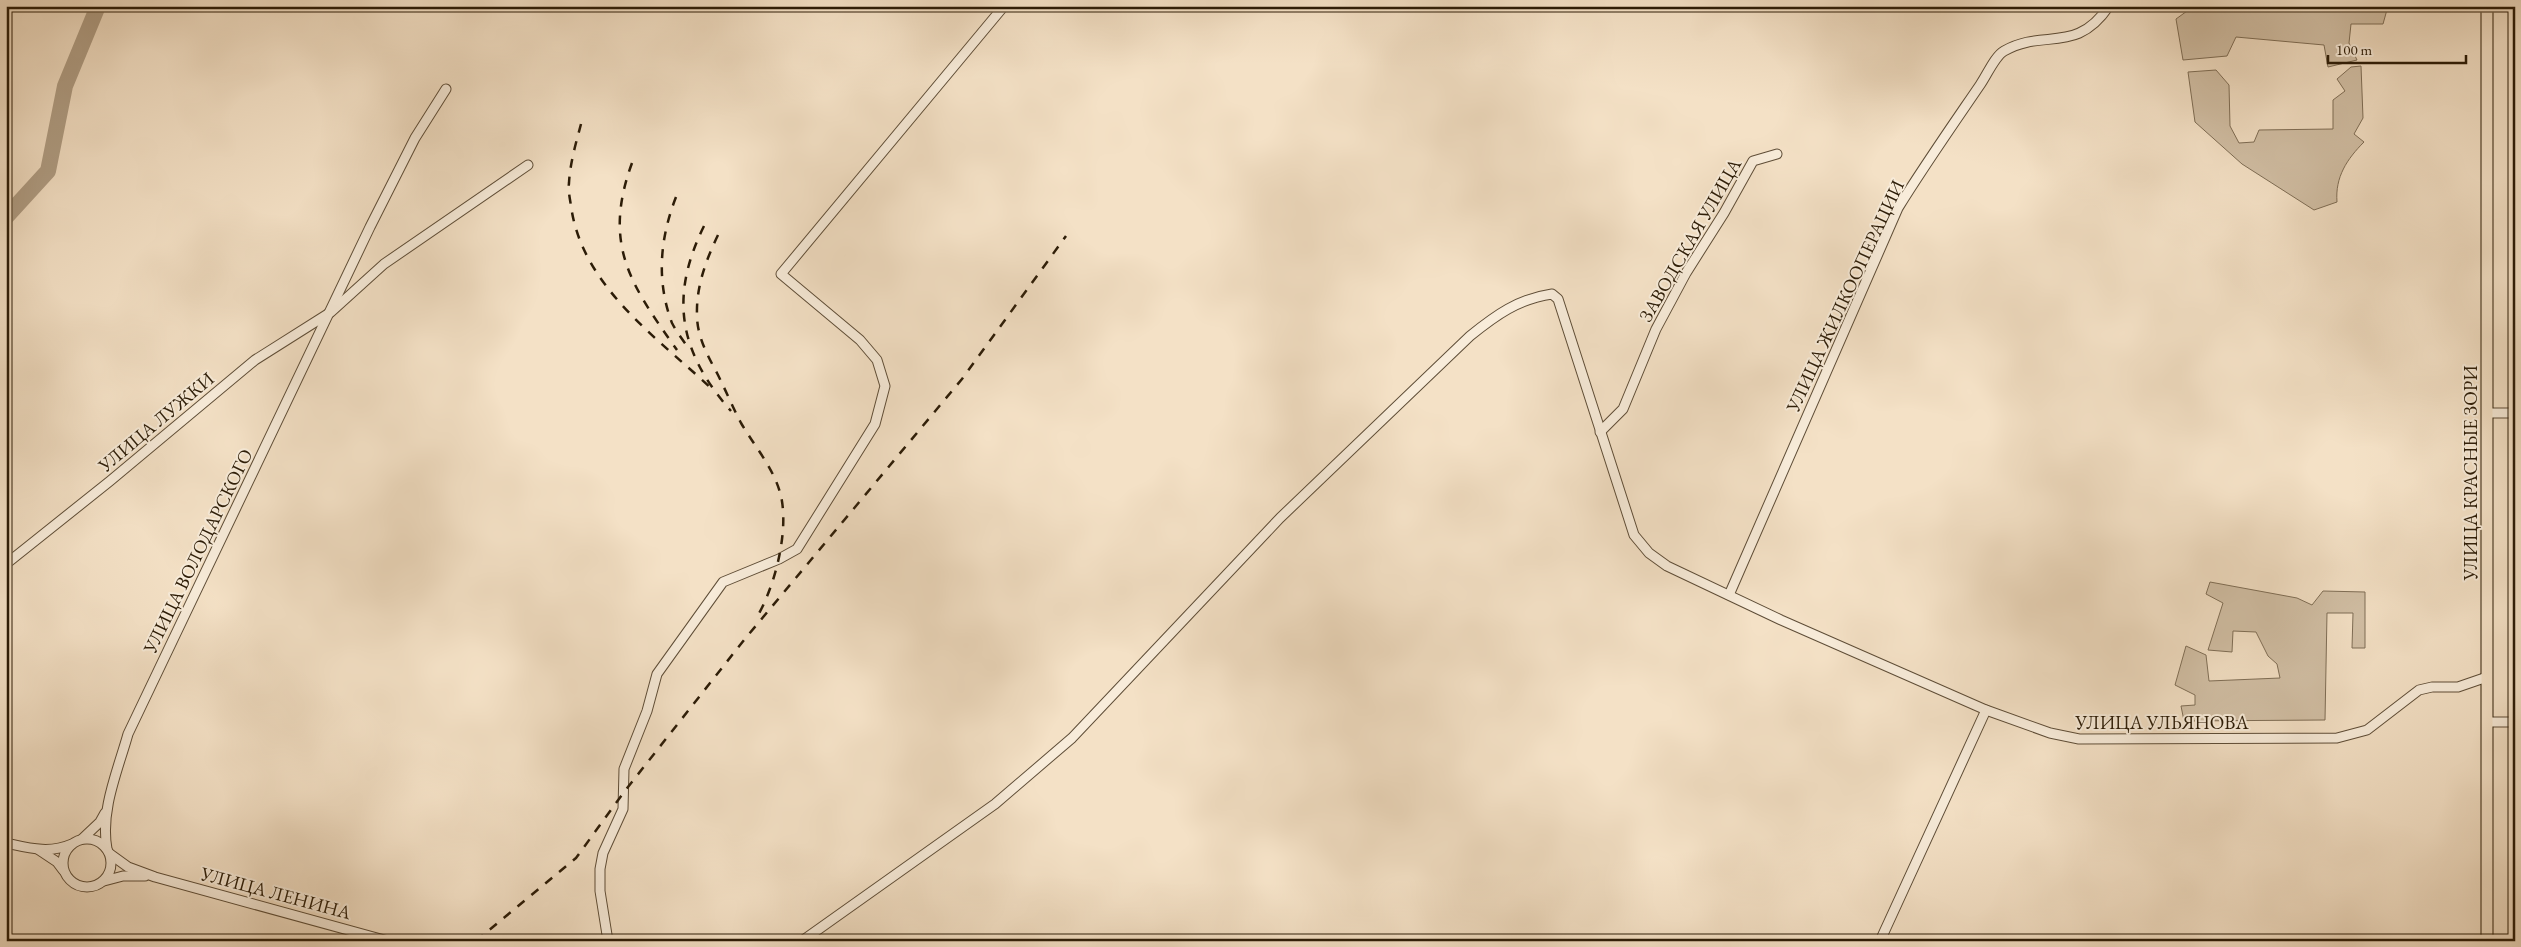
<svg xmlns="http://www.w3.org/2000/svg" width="2521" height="947" font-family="'EB Garamond',serif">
<rect width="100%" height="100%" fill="#f4e1c6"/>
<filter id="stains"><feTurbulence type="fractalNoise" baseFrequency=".004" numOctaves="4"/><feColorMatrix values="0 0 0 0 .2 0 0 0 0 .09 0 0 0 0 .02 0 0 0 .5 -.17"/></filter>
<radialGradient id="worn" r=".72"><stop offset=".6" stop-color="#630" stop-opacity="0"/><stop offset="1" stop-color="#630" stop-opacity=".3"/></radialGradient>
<g fill="#d2c0a6" stroke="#7f6e56">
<polygon points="2194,6 2388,6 2383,24 2351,24 2349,43 2357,60 2328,67 2324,45 2236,37 2227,56 2183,60 2176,19"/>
<path d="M2361 66 2363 118 2354 134 2364 142C2347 159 2335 177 2337 202L2314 210 2242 164 2195 122 2188 72 2216 70 2229 85 2230 126 2239 143 2254 142 2259 130 2333 129V100L2345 91 2337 79 2351 67Z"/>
<polygon points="2210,582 2297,598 2312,605 2323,591 2365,592 2365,648 2352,648 2353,613 2327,613 2325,720 2184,721 2181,706 2195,705 2195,695 2175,685 2186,646 2206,655 2209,681 2280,678 2277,664 2268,656 2256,632 2233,631 2232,652 2208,650 2223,603 2206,594"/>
</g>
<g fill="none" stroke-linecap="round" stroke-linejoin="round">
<polyline stroke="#b09e85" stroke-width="16" points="6,217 48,171 65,86 98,6"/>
<g stroke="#5e4d37" stroke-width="11">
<g id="minor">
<polyline points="2487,413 2515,413"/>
<polyline points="1600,432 1623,409 1656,329 1686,273 1724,213 1753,161 1777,154"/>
<polyline points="6,564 110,481 255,360 331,312 384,264 528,165"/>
<path d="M1729 595 1898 208C1924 166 1952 126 1980 85 1987 75 1995 56 2004 51 2044 28 2076 55 2109 6"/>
<polyline points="2487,722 2515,722"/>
<circle cx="87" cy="863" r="24"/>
<polyline points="82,839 100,822 105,813"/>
<path d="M6 843C29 848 49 854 72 844"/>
<path d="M107 849C100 810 118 770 128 734L370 227 415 138 446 89"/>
<polyline points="39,850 57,862 63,870"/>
<polyline points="110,854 128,867 155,877 388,941"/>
<polyline points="104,881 123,876 145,876"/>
<polyline points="608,941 600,891 600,869 603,853 623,809 624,769 647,711 657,674 723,582 779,559 797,549 875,424 885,386 877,360 860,340 781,274 1004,6"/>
<path d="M802 941 995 804 1072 738 1280 518 1470 336C1496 315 1518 299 1552 294L1558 299 1634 535 1649 553 1667 566 1781 620 1986 710 2050 733 2079 739 2337 738 2367 730 2419 690 2432 687H2458L2487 677"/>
<polyline points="1880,941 1986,710"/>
</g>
</g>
<g stroke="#2c1c07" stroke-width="13">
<polyline id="major" points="2487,941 2487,6"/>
</g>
<use href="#minor" stroke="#f8ecda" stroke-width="9"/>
<use href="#major" stroke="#f4e1c6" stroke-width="11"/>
<g stroke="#2c1c07" stroke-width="2.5" stroke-dasharray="9 9" stroke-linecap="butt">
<path d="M581 124C576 143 570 163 569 183 568 191 570 199 571 206 582 287 658 338 713 390"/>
<path d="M632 163C602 245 631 285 677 350"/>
<path d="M676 197C660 238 656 281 672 323 676 331 682 339 687 346"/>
<path d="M704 226C669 297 679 352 731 411"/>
<path d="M718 235C706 260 696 287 697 315 697 337 708 356 718 375 726 391 733 408 741 423 755 447 774 468 781 496 789 532 775 586 757 617"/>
<polyline points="476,941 576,858 624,792 744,640 962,379 1066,236"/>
</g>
</g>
<g text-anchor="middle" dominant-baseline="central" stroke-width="4" stroke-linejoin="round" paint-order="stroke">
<g font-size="19" fill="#2c1c07" stroke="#f8ecda">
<text transform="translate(1690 240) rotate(-60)">ЗАВОДСКАЯ УЛИЦА</text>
<text transform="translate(1845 296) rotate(-65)">УЛИЦА ЖИЛКООПЕРАЦИИ</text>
<text transform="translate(156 422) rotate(-40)">УЛИЦА ЛУЖКИ</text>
<text transform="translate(2470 473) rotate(-90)">УЛИЦА КРАСНЫЕ ЗОРИ</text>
<text transform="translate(198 551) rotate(-64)">УЛИЦА ВОЛОДАРСКОГО</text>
<text x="2162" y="722">УЛИЦА УЛЬЯНОВА</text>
<text transform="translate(276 893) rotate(15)">УЛИЦА ЛЕНИНА</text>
</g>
</g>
<rect width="2521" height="947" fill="none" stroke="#f4e1c6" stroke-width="25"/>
<rect x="8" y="8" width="2506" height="932" fill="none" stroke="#2c1c07" stroke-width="2.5"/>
<rect x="12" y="12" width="2496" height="922" fill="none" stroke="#2c1c07"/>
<path d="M2328 55v8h138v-8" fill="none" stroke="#2c1c07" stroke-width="2.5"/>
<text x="2336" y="55" font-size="15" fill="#2c1c07" stroke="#f8ecda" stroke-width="4" paint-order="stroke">100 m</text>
<rect width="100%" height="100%" filter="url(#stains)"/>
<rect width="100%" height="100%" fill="url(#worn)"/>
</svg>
